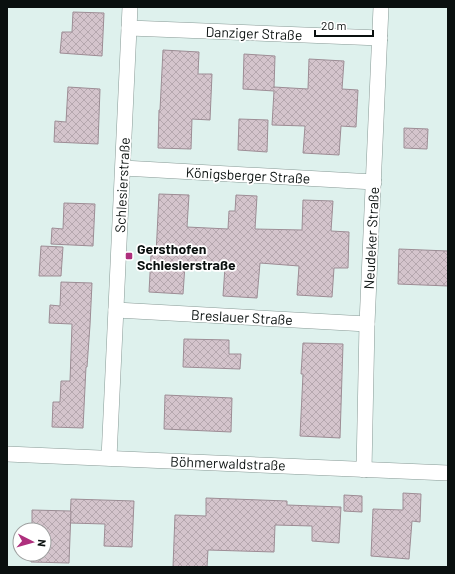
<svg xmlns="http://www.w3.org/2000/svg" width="455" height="574" font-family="Barlow,sans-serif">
<defs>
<pattern id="building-cross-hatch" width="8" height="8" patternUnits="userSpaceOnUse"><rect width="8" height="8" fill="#d4c4cc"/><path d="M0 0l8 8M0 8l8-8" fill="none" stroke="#b5a7ae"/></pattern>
</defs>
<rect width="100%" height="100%" fill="#def1ed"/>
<g fill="url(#building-cross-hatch)" stroke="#9d8d95">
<polygon points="73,12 104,13 102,56 60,53 62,32 72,32"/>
<polygon points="163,50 199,52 198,74 212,74 210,120 192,119 191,149 158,148 159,110 160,110"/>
<polygon points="244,54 275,56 274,88 274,87 308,89 309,59 344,61 342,89 358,90 357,108 356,127 341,126 339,155 303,153 305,126 272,125 274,91 243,89"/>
<polygon points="68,87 100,89 98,144 54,142 55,121 66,122"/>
<polygon points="239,119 268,120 267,152 238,150"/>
<polygon points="404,128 428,129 427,149 404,148"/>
<polygon points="159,194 189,195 187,227 228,229 229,211 235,211 236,195 257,196 255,229 302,230 303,200 333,201 331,231 349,232 348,268 334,268 332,297 297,295 299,266 260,263 257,298 223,296 225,267 185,265 183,294 149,292 151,255 156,255"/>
<polygon points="64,203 95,204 93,246 51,244 52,228 63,229"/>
<polygon points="41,246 63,247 61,276 39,276"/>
<polygon points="399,249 448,251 448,286 398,284"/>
<polygon points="61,282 92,283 90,325 87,367 86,367 83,428 52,427 53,402 60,402 61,381 70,381 72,324 49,323 50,305 60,306"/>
<polygon points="184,339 229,340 229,354 241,354 240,369 183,367"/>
<polygon points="303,343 343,344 340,438 300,436 303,374 301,374"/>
<polygon points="165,395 232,398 231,432 164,429"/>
<polygon points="403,493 421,494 420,522 412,521 409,559 371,556 373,509 403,510"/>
<polygon points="344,495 362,496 362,512 344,511"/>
<polygon points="206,498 287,501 287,505 341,507 339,543 312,541 312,526 275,525 274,552 208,550 207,567 173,567 175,515 206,516"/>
<polygon points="71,499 134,501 132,547 104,546 105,524 70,523"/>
<polygon points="32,510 71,511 69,563 31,562 31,554 44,554 44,530 32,530"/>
</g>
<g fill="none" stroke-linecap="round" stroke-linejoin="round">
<g stroke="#889a96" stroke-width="16">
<g id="street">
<polyline points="129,28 380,38"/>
<polyline points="123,168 374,182"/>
<polyline points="116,310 367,324"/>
<polyline points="7,454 448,473"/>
<polyline points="109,458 130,7"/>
<polyline points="364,470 367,324 381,7"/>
</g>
</g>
<use href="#street" stroke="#fff" stroke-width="15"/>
</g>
<rect fill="#ae2f7d" stroke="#fff" stroke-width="1.5" x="125" y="252" width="8" height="8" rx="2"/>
<g text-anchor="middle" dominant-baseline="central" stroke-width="3.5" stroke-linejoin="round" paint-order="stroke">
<g font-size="14" fill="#0a100f" stroke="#fff">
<text transform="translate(254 33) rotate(2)">Danziger Straße</text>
<text transform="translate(248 175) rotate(3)">Königsberger Straße</text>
<text transform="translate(122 185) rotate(-87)">Schlesierstraße</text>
<text transform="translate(371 238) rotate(-87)">Neudeker Straße</text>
<text transform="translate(242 317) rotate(3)">Breslauer Straße</text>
<text transform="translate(228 463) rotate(2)">Böhmerwaldstraße</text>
</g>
<g font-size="14" font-weight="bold" fill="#0a100f" stroke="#fff" text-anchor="start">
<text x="137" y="248">Gersthofen<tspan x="137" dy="16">Schlesierstraße</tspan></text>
</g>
</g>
<rect width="455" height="574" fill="none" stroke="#0a100f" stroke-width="16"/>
<g transform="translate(32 542) rotate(96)"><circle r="19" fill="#ffffff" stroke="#9d9f9f"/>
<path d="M0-3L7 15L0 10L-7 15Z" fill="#ae2f7d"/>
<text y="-6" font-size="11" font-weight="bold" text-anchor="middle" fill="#0a100f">N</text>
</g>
<path d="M315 30v6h58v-6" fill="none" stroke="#0a100f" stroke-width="2"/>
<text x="321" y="30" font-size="12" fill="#0a100f" stroke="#ffffff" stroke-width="3" paint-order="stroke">20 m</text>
</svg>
